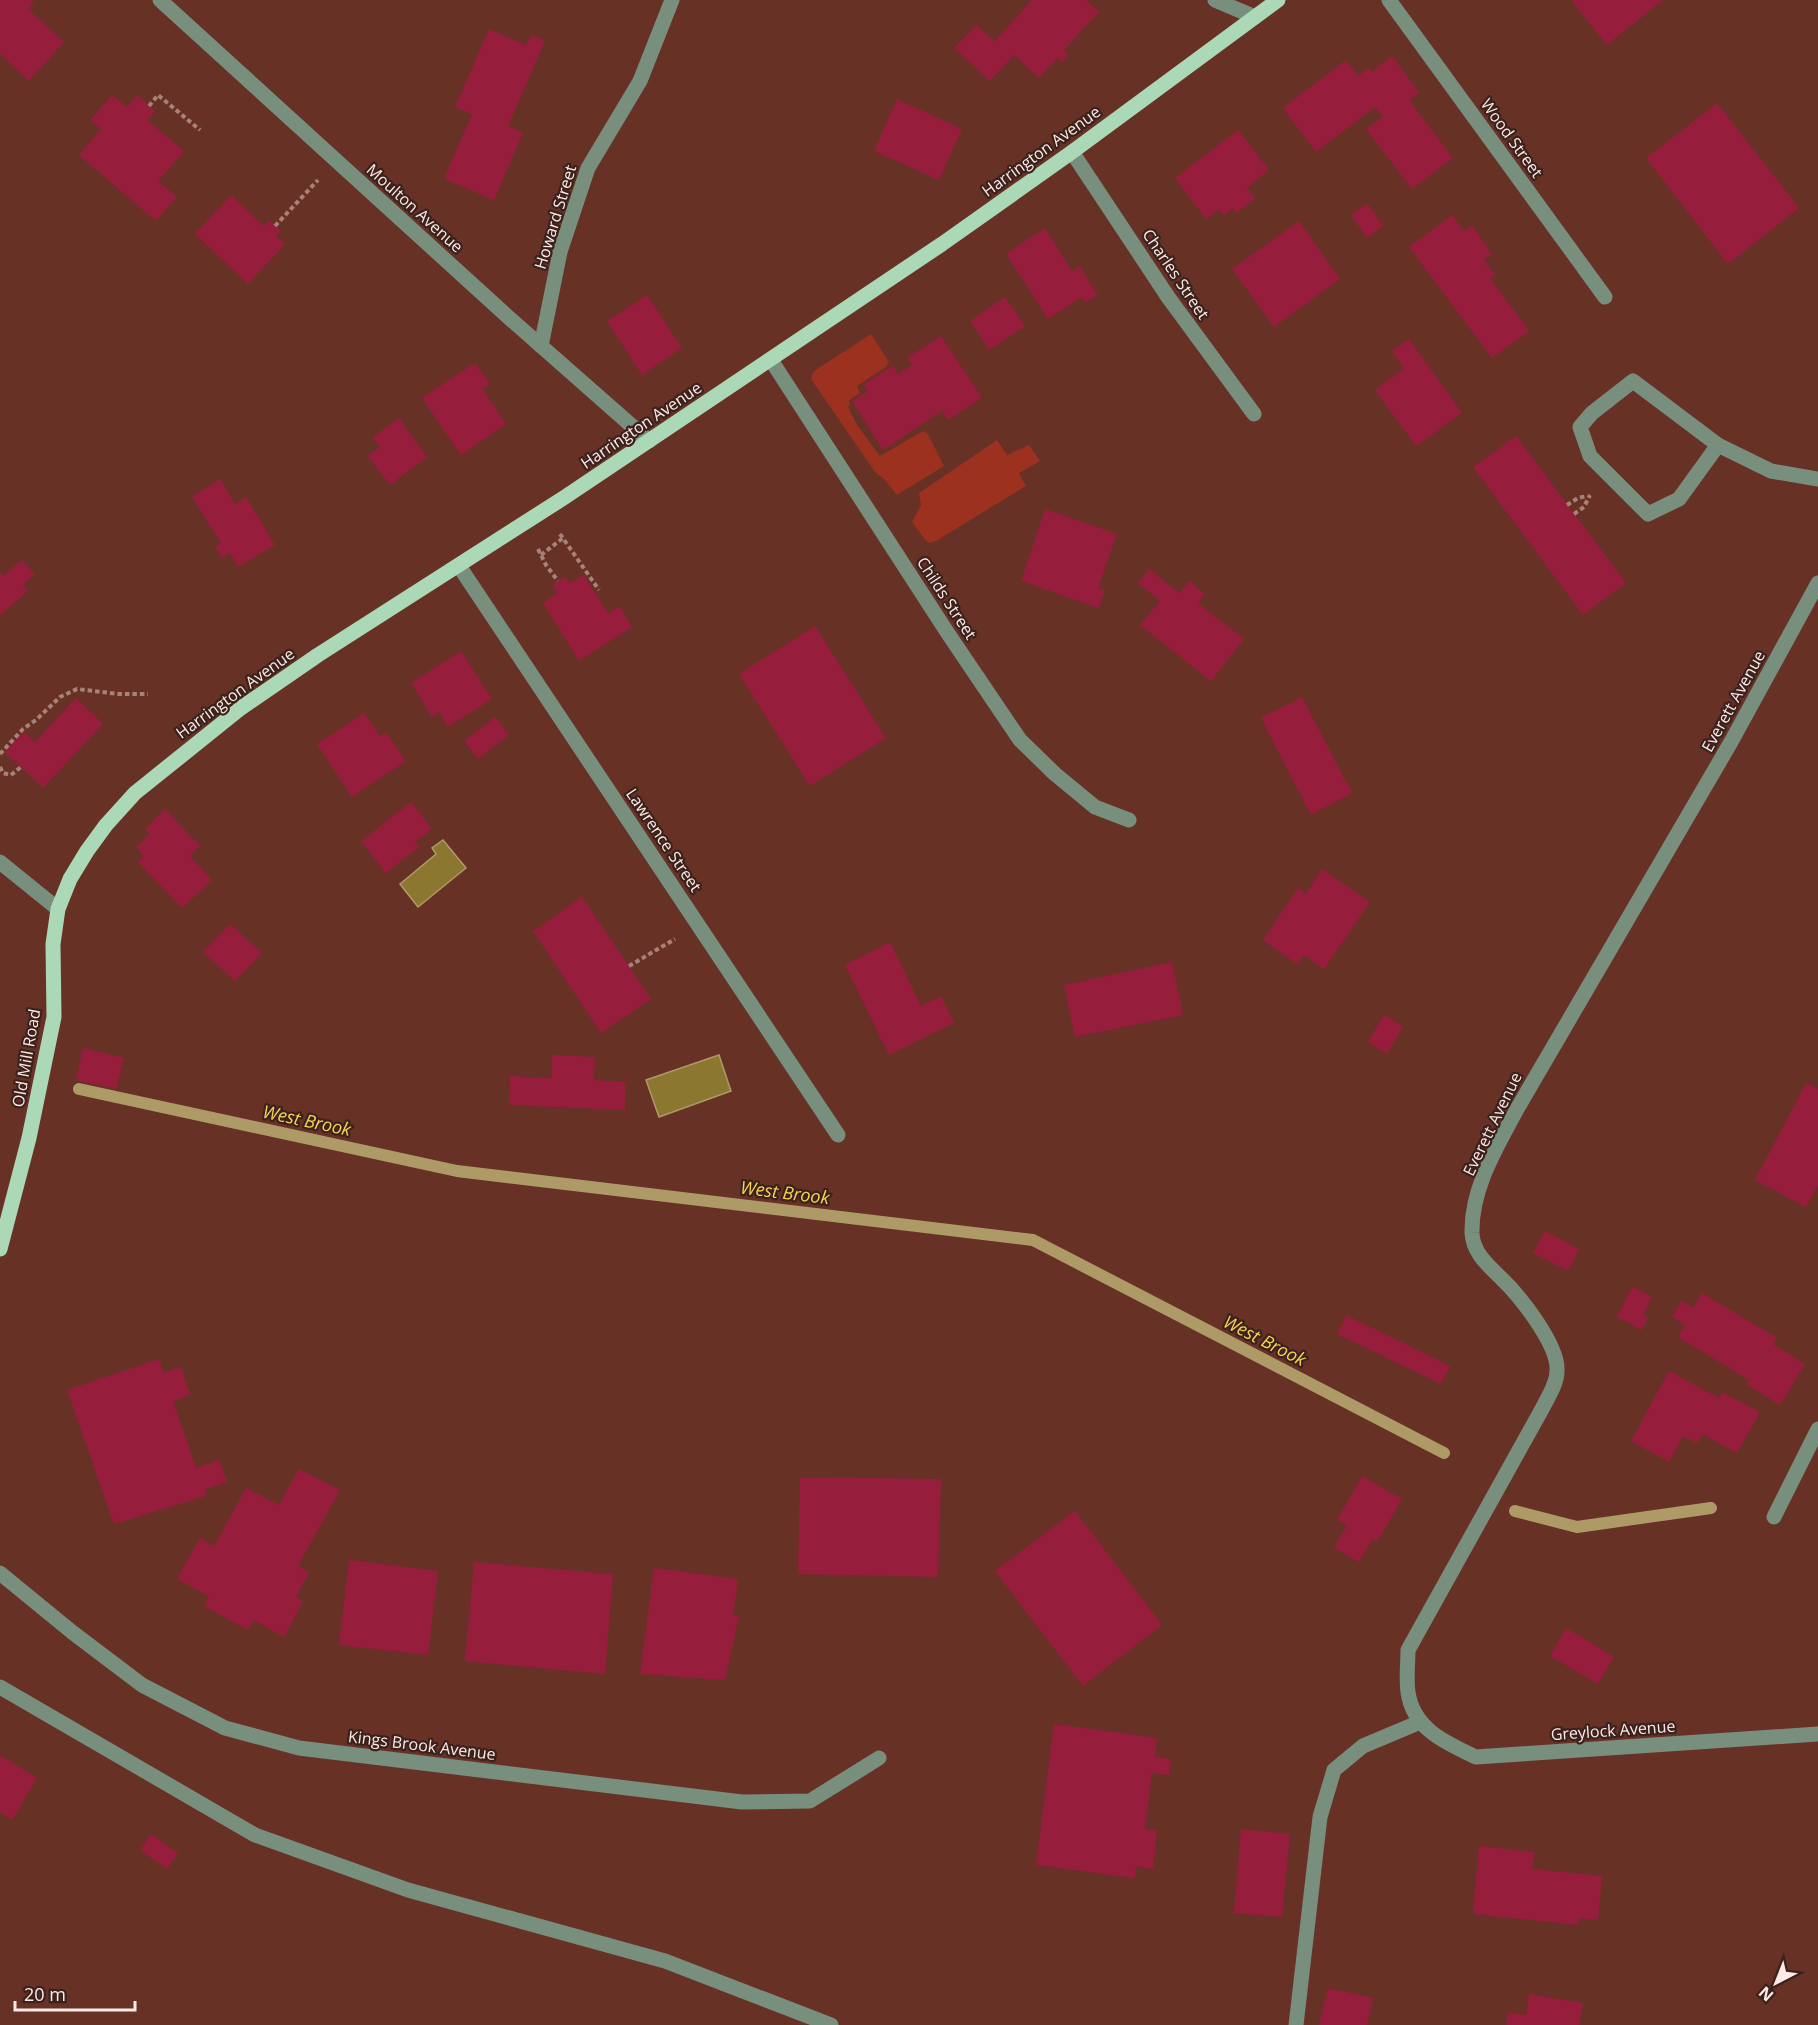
<svg xmlns="http://www.w3.org/2000/svg" width="1818" height="2025" font-family="'Open Sans',sans-serif">
<rect width="100%" height="100%" fill="#673126"/>
<g fill="#9b311e">
<polygon points="871,334 889,362 886,367 857,386 860,393 849,400 850,405 848,407 857,425 880,456 923,431 928,434 944,466 897,495 884,479 875,472 811,379 814,371"/>
<polygon points="997,440 1007,455 1029,445 1040,461 1019,473 1026,486 936,541 930,543 926,541 912,522 921,505 919,493"/>
</g>
<g fill="#8c7731" stroke="#ae9a67" stroke-width="1.5">
<polygon points="443,840 466,868 418,907 400,884 436,854 432,848"/>
<polygon points="719,1055 731,1091 659,1117 646,1080"/>
</g>
<g fill="none" stroke-linecap="round" stroke-linejoin="round">
<g stroke="#ae9a67" stroke-width="12">
<polyline points="79,1089 457,1171 1033,1240 1444,1453"/>
<polyline points="1515,1511 1577,1527 1711,1508"/>
</g>
</g>
<g fill="#961e3c">
<polygon points="0,0 31,0 34,3 28,9 64,42 29,81 0,54"/>
<polygon points="1032,0 1086,0 1099,12 1064,50 1069,54 1062,62 1057,58 1039,78 1014,55 990,81 954,48 976,25 995,41"/>
<polygon points="1571,0 1663,0 1607,45"/>
<polygon points="489,29 526,45 531,35 545,41 508,126 523,133 494,200 444,179 472,114 455,107"/>
<polygon points="1392,56 1419,92 1409,100 1453,158 1412,189 1366,129 1383,117 1375,107 1316,152 1283,108 1346,60 1358,76 1369,67 1372,72"/>
<polygon points="112,95 127,107 137,95 155,111 147,120 184,151 158,181 177,197 156,221 79,155 101,129 90,120"/>
<polygon points="897,99 962,129 939,180 874,151"/>
<polygon points="1717,103 1799,208 1728,264 1646,158"/>
<polygon points="1238,130 1269,170 1247,188 1255,198 1236,213 1233,208 1224,216 1219,209 1206,219 1175,178"/>
<polygon points="231,195 264,226 269,220 281,230 276,236 285,244 248,284 195,234"/>
<polygon points="1367,203 1383,226 1367,238 1351,215"/>
<polygon points="1452,215 1464,231 1472,225 1492,254 1484,260 1495,275 1490,278 1529,331 1492,358 1409,247"/>
<polygon points="1299,221 1340,279 1274,327 1232,269"/>
<polygon points="1045,228 1072,271 1079,266 1098,295 1086,302 1082,297 1048,319 1006,254"/>
<polygon points="647,295 682,348 642,375 607,321"/>
<polygon points="1005,297 1025,326 989,350 970,321"/>
<polygon points="941,336 982,398 948,420 942,411 883,450 852,401 868,391 864,384 893,366 898,374 912,365 907,358"/>
<polygon points="1409,339 1462,413 1416,446 1375,390 1404,368 1392,351"/>
<polygon points="475,363 490,384 482,388 506,424 461,455 422,398"/>
<polygon points="399,418 427,457 390,485 368,456 380,447 373,437"/>
<polygon points="1516,436 1626,583 1583,615 1473,467"/>
<polygon points="220,479 235,504 246,497 275,545 238,567 230,553 222,558 215,547 221,543 192,497"/>
<polygon points="1045,509 1117,534 1098,588 1105,590 1099,608 1021,581"/>
<polygon points="22,560 35,574 23,585 28,591 0,615 0,572 3,576"/>
<polygon points="1149,569 1179,593 1189,581 1205,594 1198,603 1244,639 1211,681 1140,625 1160,601 1138,583"/>
<polygon points="584,575 608,614 619,606 632,627 579,661 543,603 558,593 553,585 558,581 565,577 570,583"/>
<polygon points="815,626 886,738 810,786 739,674"/>
<polygon points="461,651 492,699 448,727 439,712 432,717 411,683"/>
<polygon points="1302,697 1352,793 1311,815 1261,718"/>
<polygon points="76,698 103,724 43,788 5,752 24,732 35,742"/>
<polygon points="364,713 380,736 386,732 406,761 352,797 317,744"/>
<polygon points="495,717 509,735 478,759 464,741"/>
<polygon points="411,802 432,829 415,842 419,847 386,873 361,841"/>
<polygon points="165,809 200,846 190,856 212,880 182,908 138,862 144,856 136,847 150,834 145,829"/>
<polygon points="1322,869 1370,902 1324,969 1304,955 1298,965 1263,940 1298,888 1306,894"/>
<polygon points="582,897 651,999 601,1033 533,931"/>
<polygon points="230,924 262,953 235,981 203,952"/>
<polygon points="890,942 921,1006 941,996 954,1023 889,1055 845,965"/>
<polygon points="1172,962 1183,1015 1075,1037 1064,985"/>
<polygon points="1384,1015 1403,1026 1387,1054 1368,1042"/>
<polygon points="83,1048 124,1058 116,1089 76,1080"/>
<polygon points="552,1055 595,1057 594,1080 626,1082 625,1110 509,1105 510,1076 552,1078"/>
<polygon points="1806,1083 1818,1089 1818,1185 1806,1207 1755,1180"/>
<polygon points="1545,1231 1579,1249 1568,1271 1533,1253"/>
<polygon points="1632,1287 1652,1297 1643,1315 1648,1318 1642,1330 1617,1317"/>
<polygon points="1702,1293 1777,1338 1773,1344 1805,1364 1780,1405 1746,1384 1749,1380 1678,1337 1685,1325 1672,1317 1681,1301 1693,1308"/>
<polygon points="1346,1315 1450,1366 1441,1384 1337,1334"/>
<polygon points="159,1359 163,1373 181,1367 190,1395 173,1401 196,1468 219,1460 227,1482 204,1490 206,1496 114,1524 67,1390"/>
<polygon points="1669,1371 1719,1398 1722,1392 1760,1412 1737,1453 1702,1434 1697,1443 1683,1436 1669,1462 1631,1441"/>
<polygon points="299,1469 340,1490 298,1566 309,1572 296,1597 303,1601 284,1637 253,1620 248,1630 204,1606 209,1596 177,1579 200,1538 214,1546 246,1488 279,1505"/>
<polygon points="1362,1476 1402,1499 1377,1542 1372,1539 1359,1562 1334,1548 1347,1525 1337,1520"/>
<polygon points="800,1477 941,1479 938,1577 798,1574"/>
<polygon points="1075,1511 1162,1625 1083,1686 995,1571"/>
<polygon points="349,1560 438,1571 428,1655 339,1645"/>
<polygon points="474,1562 613,1574 605,1674 465,1661"/>
<polygon points="654,1568 738,1579 733,1615 739,1616 725,1680 640,1674"/>
<polygon points="1566,1628 1614,1657 1598,1684 1550,1656"/>
<polygon points="1054,1724 1157,1738 1155,1757 1171,1759 1169,1775 1152,1773 1145,1829 1157,1831 1153,1869 1136,1867 1135,1878 1036,1865"/>
<polygon points="0,1755 37,1778 12,1820 0,1812"/>
<polygon points="1241,1829 1290,1834 1282,1917 1234,1913"/>
<polygon points="151,1834 178,1853 167,1869 140,1850"/>
<polygon points="1479,1846 1534,1852 1532,1869 1602,1876 1598,1920 1579,1918 1578,1925 1473,1914"/>
<polygon points="1328,1988 1373,1998 1367,2025 1319,2025"/>
<polygon points="1529,1994 1583,2003 1579,2025 1506,2025 1508,2012 1526,2015"/>
</g>
<g fill="none" stroke-linecap="round" stroke-linejoin="round">
<g stroke="#a88178" stroke-width="4" stroke-dasharray="4.5 3" stroke-linecap="butt">
<polyline points="149,106 158,95 200,130"/>
<polyline points="275,226 318,180"/>
<polyline points="1567,505 1578,498 1587,496"/>
<polyline points="1574,514 1584,507 1590,495"/>
<polyline points="560,534 599,590"/>
<polyline points="538,549 546,565 558,581"/>
<polyline points="541,555 563,538"/>
<polyline points="0,754 23,729 36,720 60,697 77,689 119,694 148,694"/>
<polyline points="0,767 3,773 11,775 21,767"/>
<polyline points="629,966 675,939"/>
</g>
<g stroke="#788f7e" stroke-width="15">
<polyline points="160,0 507,316 649,441"/>
<polyline points="1215,0 1255,17"/>
<polyline points="1389,0 1605,297"/>
<polyline points="1072,152 1168,297 1254,414"/>
<polyline points="541,346 560,252 588,168 640,81 672,0"/>
<polyline points="771,360 947,632 1020,740 1055,774 1095,807 1129,820"/>
<polyline points="1718,445 1679,499 1648,514 1590,456 1580,427 1592,413 1633,381 1718,445 1771,471 1818,479"/>
<polyline points="459,566 838,1135"/>
<path d="M1818 583 1731 742 1517 1109C1497 1147 1471 1188 1472 1233 1473 1253 1488 1265 1501 1278 1519 1295 1559 1345 1557 1371 1557 1384 1548 1397 1542 1409L1408 1650C1408 1663 1406 1679 1408 1692 1413 1729 1446 1743 1476 1757L1818 1734"/>
<polyline points="0,862 58,909"/>
<polyline points="1774,1517 1818,1429"/>
<polyline points="0,1573 72,1632 142,1685 225,1728 299,1748 742,1802 810,1801 879,1758"/>
<polyline points="0,1687 255,1835 408,1890 665,1961 831,2025"/>
<polyline points="1296,2025 1320,1817 1334,1770 1363,1746 1420,1722"/>
</g>
<polyline stroke="#abd9b7" stroke-width="15" points="0,1249 29,1138 54,1017 53,944 58,909 70,879 87,851 106,825 135,793 241,708 318,655 565,497 942,244 1072,152 1278,0"/>
</g>
<g text-anchor="middle" dominant-baseline="central" stroke-width="4.5" stroke-linejoin="round" paint-order="stroke">
<g font-size="16" fill="#ffeae5" stroke="#3b221d">
<text transform="translate(1512 138) rotate(54)">Wood Street</text>
<text transform="translate(1041 151) rotate(-36)">Harrington Avenue</text>
<text transform="translate(415 208) rotate(42)">Moulton Avenue</text>
<text transform="translate(555 217) rotate(-73)">Howard Street</text>
<text transform="translate(1176 274) rotate(56)">Charles Street</text>
<text transform="translate(641 425) rotate(-34)">Harrington Avenue</text>
<text transform="translate(947 598) rotate(57)">Childs Street</text>
<text transform="translate(235 693) rotate(-36)">Harrington Avenue</text>
<text transform="translate(1733 701) rotate(-61)">Everett Avenue</text>
<text transform="translate(664 840) rotate(56)">Lawrence Street</text>
<text transform="translate(26 1058) rotate(-80)">Old Mill Road</text>
<text transform="translate(1492 1124) rotate(-64)">Everett Avenue</text>
<text transform="translate(1613 1730) rotate(-4)">Greylock Avenue</text>
<text transform="translate(422 1745) rotate(7)">Kings Brook Avenue</text>
</g>
<g font-size="18" font-style="italic" fill="#f7d252" stroke="#3b221d">
<text transform="translate(307 1120) rotate(12)">West Brook</text>
<text transform="translate(785 1192) rotate(7)">West Brook</text>
<text transform="translate(1265 1340) rotate(27)">West Brook</text>
</g>
</g>
<g transform="translate(1776 1983) rotate(222)" stroke="#3b221d" stroke-width="4.5" paint-order="stroke">
<path d="M0-4.5L10 22L0 15L-10 22Z" fill="#ffeae5"/>
<text y="-9" font-size="16" font-weight="bold" text-anchor="middle" fill="#ffeae5">N</text>
</g>
<path d="M15 2001v9h120v-9" fill="none" stroke="#ffeae5" stroke-width="3"/>
<text x="24" y="2001" font-size="18" fill="#ffeae5" stroke="#3b221d" stroke-width="4.5" paint-order="stroke">20 m</text>
</svg>
